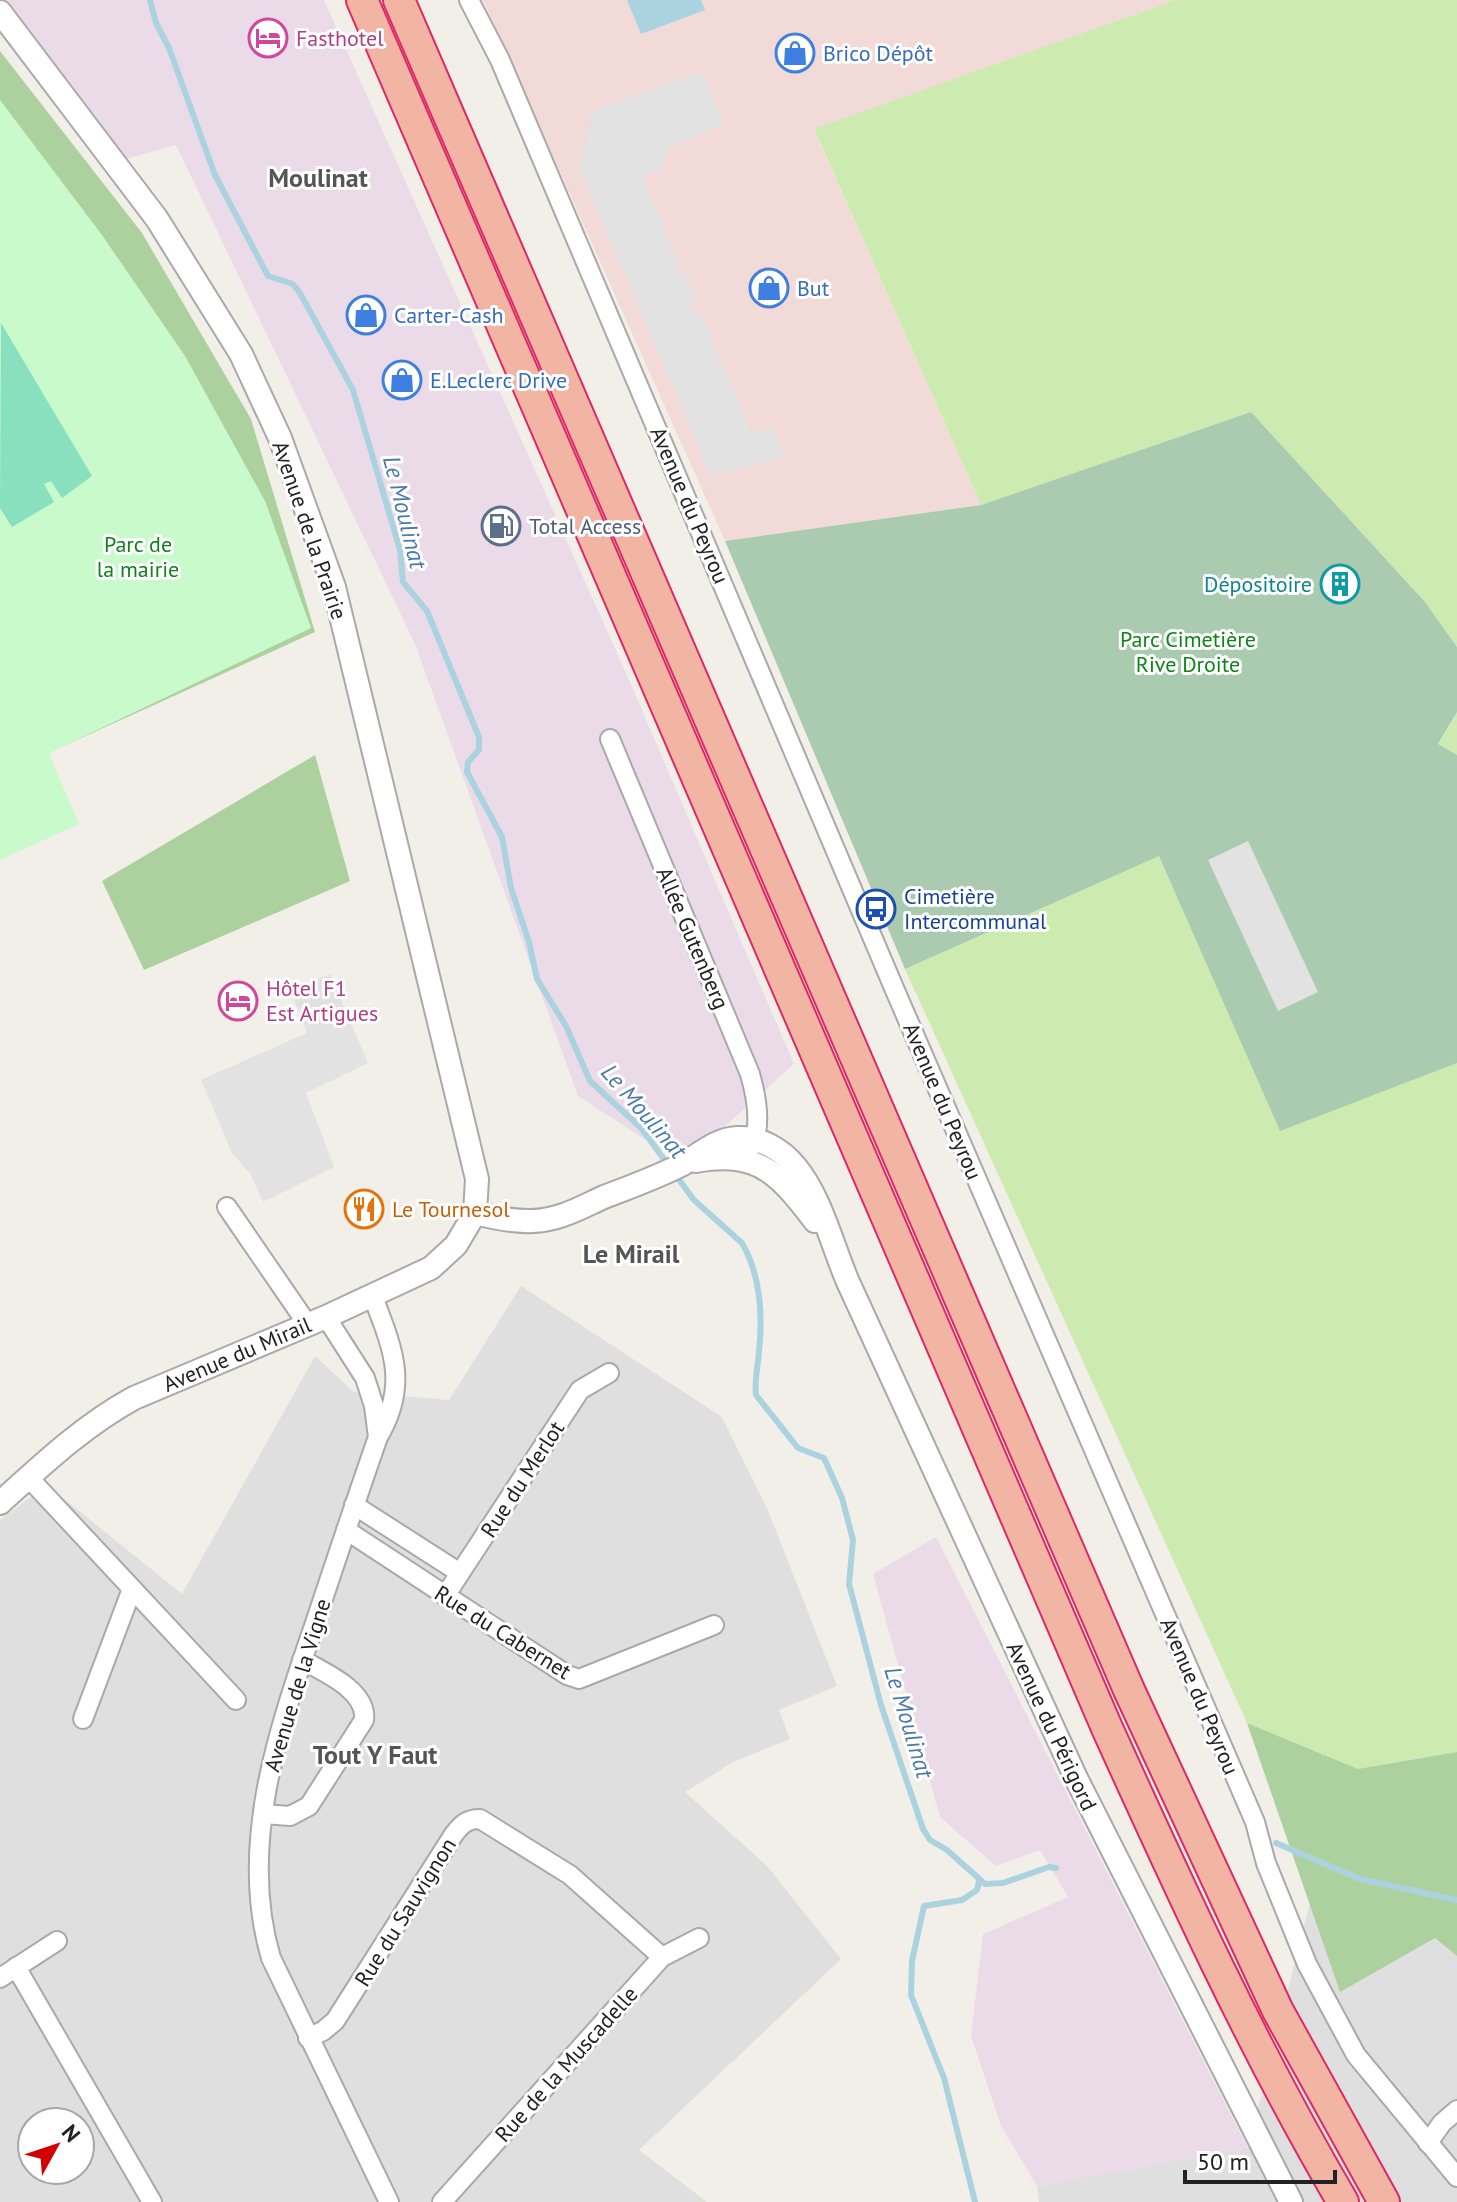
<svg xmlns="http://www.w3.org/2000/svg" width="1457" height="2202" font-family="'PT Sans',sans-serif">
<rect width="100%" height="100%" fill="#f2efe9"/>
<g fill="#e0dfdf" fill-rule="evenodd">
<path d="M521 1286 722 1417 769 1513 837 1686 779 1710 790 1739 733 1762 685 1792 767 1866 841 1959 639 2150 707 2202H0V1520L47 1485 182 1594 315 1356 354 1392 449 1400ZM32 2122H80V2170H32Z"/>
<polygon points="1457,1323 1457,2202 1039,2202 1037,2186 1248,2147"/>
</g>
<polygon fill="#f2dad9" points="483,0 1175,0 814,130 981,505 725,541"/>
<g fill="#ebdbe8">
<polygon points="0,0 324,0 626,673 794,1064 683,1164 578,1096 415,644 176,145 115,162 0,12"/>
<polygon points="936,1537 1248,2148 1037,2186 1001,2126 971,2036 983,1934 1068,1897 1040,1850 996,1866 940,1817 873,1574"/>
</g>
<g fill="#cdebb0">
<polygon points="1175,0 1457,0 1457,647 1425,602 1251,412 981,505 814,129"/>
<polygon points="1457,712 1457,755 1438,745"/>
<polygon points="1159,855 1280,1130 1457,1063 1457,1752 1358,1769 1247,1723 905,969"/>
</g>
<g fill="#add19e">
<polygon points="0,51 142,233 251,419 315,632 48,753 0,254"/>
<polygon points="315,755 350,881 144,970 102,881"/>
<polygon points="1247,1723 1358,1769 1457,1752 1457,1956 1435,1938 1340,1992"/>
</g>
<polygon fill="#aacbaf" points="1251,412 1425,602 1457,647 1457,712 1438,744 1457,755 1457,1063 1280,1131 1159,856 905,969 725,541 981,505"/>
<polygon fill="#c8facc" points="0,100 102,235 185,356 265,501 311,628 49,753 79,824 0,860"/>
<polygon fill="#88e0be" points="1,323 92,476 62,498 51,481 44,484 54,502 12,527 0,508"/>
<g fill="#e2e2e2">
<polygon points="702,72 725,124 668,148 662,167 642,176 679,262 674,265 678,275 686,273 697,301 690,304 695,315 701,313 753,435 773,427 785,456 711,476 579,167 594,110"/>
<polygon points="1248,841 1318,992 1278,1011 1208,860"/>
<polygon points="330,974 368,1063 306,1093 334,1167 263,1202 251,1175 232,1153 201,1080 307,1033 290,989"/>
</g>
<polygon fill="#aad3df" points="627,0 701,0 705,10 641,34"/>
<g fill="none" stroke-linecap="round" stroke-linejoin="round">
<g stroke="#aad3df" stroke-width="6">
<path d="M150 0 156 23 169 48 215 175 268 276 293 284 300 293 353 390 400 550 403 582 427 611 479 737V750L468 762 467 772 502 837 511 888 529 942 537 979 566 1026 590 1081 641 1128 694 1200 742 1243C761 1276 763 1314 759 1352 758 1366 754 1381 756 1395L798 1448 824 1458 842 1498 853 1540 849 1584 881 1705 923 1829 930 1840 947 1850 985 1884 1003 1883 1049 1867 1056 1868"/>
<polyline points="1276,1843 1360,1879 1457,1900"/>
<polyline points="975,2202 944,2078 911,1995 912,1961 924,1906 962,1900 977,1890 979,1881"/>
</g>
<g stroke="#a9a9a9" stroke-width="22">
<g id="minor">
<polyline points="469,0 500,60 894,988 1255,1822 1266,1863 1307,1964 1356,2055 1457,2177"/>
<path d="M610 739 750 1074C756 1095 762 1127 751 1147L721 1155"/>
<polyline points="227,1207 308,1325"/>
<path d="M373 1297C393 1349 409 1385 378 1437 357 1497 337 1557 317 1617 280 1725 237 1844 271 1958L389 2202"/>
<polyline points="326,1317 365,1378 374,1406 378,1437"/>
<polyline points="28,1477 236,1700"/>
<polyline points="354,1505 460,1573"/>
<polyline points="346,1530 567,1675 579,1679 714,1625"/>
<polyline points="445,1596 580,1390 609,1373"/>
<polyline points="83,1719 132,1589"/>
<path d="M264 1814 290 1816 309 1806 364 1720C368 1691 324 1672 302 1660"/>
<polyline points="16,1967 152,2202"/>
<polyline points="0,1978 57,1941"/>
<path d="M308 2038 323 2031 335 2021 454 1834C462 1824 467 1819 480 1819L570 1875 662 1957"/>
<polyline points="1428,2143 1442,2123 1457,2110"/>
<polyline points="442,2202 662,1957 699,1938"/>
</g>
</g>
<g stroke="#a9a9a9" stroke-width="26">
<g id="tertiary">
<path d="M0 12 157 219 241 354 280 438 334 587 477 1179 475 1213 456 1245 431 1268 326 1317 134 1398C83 1426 43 1464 0 1503"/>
<path d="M696 1161C759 1150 779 1174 815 1221"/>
<path d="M475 1213C499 1219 529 1225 553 1218 571 1214 588 1204 604 1197 630 1187 658 1177 683 1164 700 1154 716 1139 737 1138 760 1137 781 1149 795 1166 821 1197 832 1245 848 1282L1076 1778 1291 2202"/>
</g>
</g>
<g stroke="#dc2a67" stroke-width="34">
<g id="trunk">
<path d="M362 0 1107 1728C1180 1889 1253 2049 1343 2202"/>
<polyline points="399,0 1129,1690 1278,2011 1384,2202"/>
</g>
</g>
<use href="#minor" stroke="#fff" stroke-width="18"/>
<use href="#tertiary" stroke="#fff" stroke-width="22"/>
<use href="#trunk" stroke="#f2b4a3" stroke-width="30"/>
</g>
<defs>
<g id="hotel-ring" transform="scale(2)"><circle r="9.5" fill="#fff" stroke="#d1479c" stroke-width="1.5"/><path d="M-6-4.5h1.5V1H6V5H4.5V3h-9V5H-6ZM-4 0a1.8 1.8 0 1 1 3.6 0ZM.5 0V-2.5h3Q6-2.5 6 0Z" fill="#d1479c"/></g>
<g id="shop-ring" transform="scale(2)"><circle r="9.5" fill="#fff" stroke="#3f7fe0" stroke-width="1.5"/><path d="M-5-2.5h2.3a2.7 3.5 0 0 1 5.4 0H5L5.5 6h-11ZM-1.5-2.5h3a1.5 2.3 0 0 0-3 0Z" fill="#3f7fe0"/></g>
<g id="fuel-ring" transform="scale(2)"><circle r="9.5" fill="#fff" stroke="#5c6f8a" stroke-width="1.5"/><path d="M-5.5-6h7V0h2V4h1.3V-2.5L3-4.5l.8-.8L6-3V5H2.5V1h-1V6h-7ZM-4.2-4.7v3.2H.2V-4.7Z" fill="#5c6f8a"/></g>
<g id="building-ring" transform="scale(2)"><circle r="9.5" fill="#fff" stroke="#0f9aa8" stroke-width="1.5"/><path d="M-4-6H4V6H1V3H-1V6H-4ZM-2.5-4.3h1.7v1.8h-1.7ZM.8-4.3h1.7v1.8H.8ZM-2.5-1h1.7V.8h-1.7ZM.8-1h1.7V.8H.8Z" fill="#0f9aa8"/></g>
<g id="bus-ring" transform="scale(2)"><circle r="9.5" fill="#fff" stroke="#1a4fb4" stroke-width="1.5"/><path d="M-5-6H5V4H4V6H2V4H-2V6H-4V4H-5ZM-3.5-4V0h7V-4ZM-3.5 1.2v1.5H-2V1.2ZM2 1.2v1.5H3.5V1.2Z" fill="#1a4fb4"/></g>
<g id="restaurant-ring" transform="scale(2)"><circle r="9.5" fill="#fff" stroke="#e8710a" stroke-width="1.5"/><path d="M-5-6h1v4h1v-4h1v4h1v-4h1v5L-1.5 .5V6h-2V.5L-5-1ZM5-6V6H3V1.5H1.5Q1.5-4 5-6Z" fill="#e8710a"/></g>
</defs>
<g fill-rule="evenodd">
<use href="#hotel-ring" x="268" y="38"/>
<use href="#shop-ring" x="795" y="53"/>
<use href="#shop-ring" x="769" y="288"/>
<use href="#shop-ring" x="366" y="315"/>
<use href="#shop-ring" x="402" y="380"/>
<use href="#fuel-ring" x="501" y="526"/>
<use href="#building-ring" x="1340" y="584"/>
<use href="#bus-ring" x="876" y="909"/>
<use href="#hotel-ring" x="238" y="1001"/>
<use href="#restaurant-ring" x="364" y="1209"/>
</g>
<g text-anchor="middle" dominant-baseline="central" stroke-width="6" stroke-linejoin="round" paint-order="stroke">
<g font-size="22" fill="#b23c85" stroke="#fff" text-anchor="start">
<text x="296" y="38">Fasthotel</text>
<text x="266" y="988">Hôtel F1<tspan x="266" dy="25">Est Artigues</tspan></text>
</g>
<g font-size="22" fill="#366cbe" stroke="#fff" text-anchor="start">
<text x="823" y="53">Brico Dépôt</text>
<text x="797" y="288">But</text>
<text x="394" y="315">Carter-Cash</text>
<text x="430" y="380">E.Leclerc Drive</text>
</g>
<g font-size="22" fill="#222" stroke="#fff">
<text transform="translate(690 505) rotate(67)">Avenue du Peyrou</text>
<text transform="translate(310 530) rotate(71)">Avenue de la Prairie</text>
<text transform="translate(693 938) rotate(67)">Allée Gutenberg</text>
<text transform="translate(943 1101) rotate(67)">Avenue du Peyrou</text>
<text transform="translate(237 1354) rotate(-23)">Avenue du Mirail</text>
<text transform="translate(522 1479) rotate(-57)">Rue du Merlot</text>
<text transform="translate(503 1632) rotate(32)">Rue du Cabernet</text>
<text transform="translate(297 1685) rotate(-73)">Avenue de la Vigne</text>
<text transform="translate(1200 1696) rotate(67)">Avenue du Peyrou</text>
<text transform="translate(1052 1726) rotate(65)">Avenue du Périgord</text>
<text transform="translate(405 1912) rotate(-58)">Rue du Sauvignon</text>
<text transform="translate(566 2064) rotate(-48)">Rue de la Muscadelle</text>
</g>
<g font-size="22" fill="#4e5e75" stroke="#fff" text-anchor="start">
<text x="529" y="526">Total Access</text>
</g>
<g font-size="22" fill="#0c8416" stroke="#fff">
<text x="138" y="544">Parc de<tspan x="138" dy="25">la mairie</tspan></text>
<text x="1188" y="639">Parc Cimetière<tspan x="1188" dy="25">Rive Droite</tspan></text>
</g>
<g font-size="22" fill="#0d838f" stroke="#fff" text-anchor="end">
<text x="1312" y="584">Dépositoire</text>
</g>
<g font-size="22" fill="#164399" stroke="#fff" text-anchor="start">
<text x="904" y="896">Cimetière<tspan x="904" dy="25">Intercommunal</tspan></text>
</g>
<g font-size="22" fill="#c56008" stroke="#fff" text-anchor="start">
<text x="392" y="1209">Le Tournesol</text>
</g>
<g font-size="24" font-style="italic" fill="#4a7aab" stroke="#fff">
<text transform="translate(405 512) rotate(76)">Le Moulinat</text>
<text transform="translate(644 1111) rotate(49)">Le Moulinat</text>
<text transform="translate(909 1722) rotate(73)">Le Moulinat</text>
</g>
<g font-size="26" font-weight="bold" fill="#555" stroke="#fff">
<text x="318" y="177">Moulinat</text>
<text x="631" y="1253">Le Mirail</text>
<text x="375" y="1754">Tout Y Faut</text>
</g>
</g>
<g transform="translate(56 2146) rotate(50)"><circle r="38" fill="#ffffff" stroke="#a7a7a7" stroke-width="2"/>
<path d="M0-6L14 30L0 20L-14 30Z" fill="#d40000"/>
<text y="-12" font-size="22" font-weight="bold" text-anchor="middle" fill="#222222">N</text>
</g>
<path d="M1185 2170v12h150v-12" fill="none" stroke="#222222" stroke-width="4"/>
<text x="1197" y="2170" font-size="24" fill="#222222" stroke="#ffffff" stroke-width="6" paint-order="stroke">50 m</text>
</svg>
